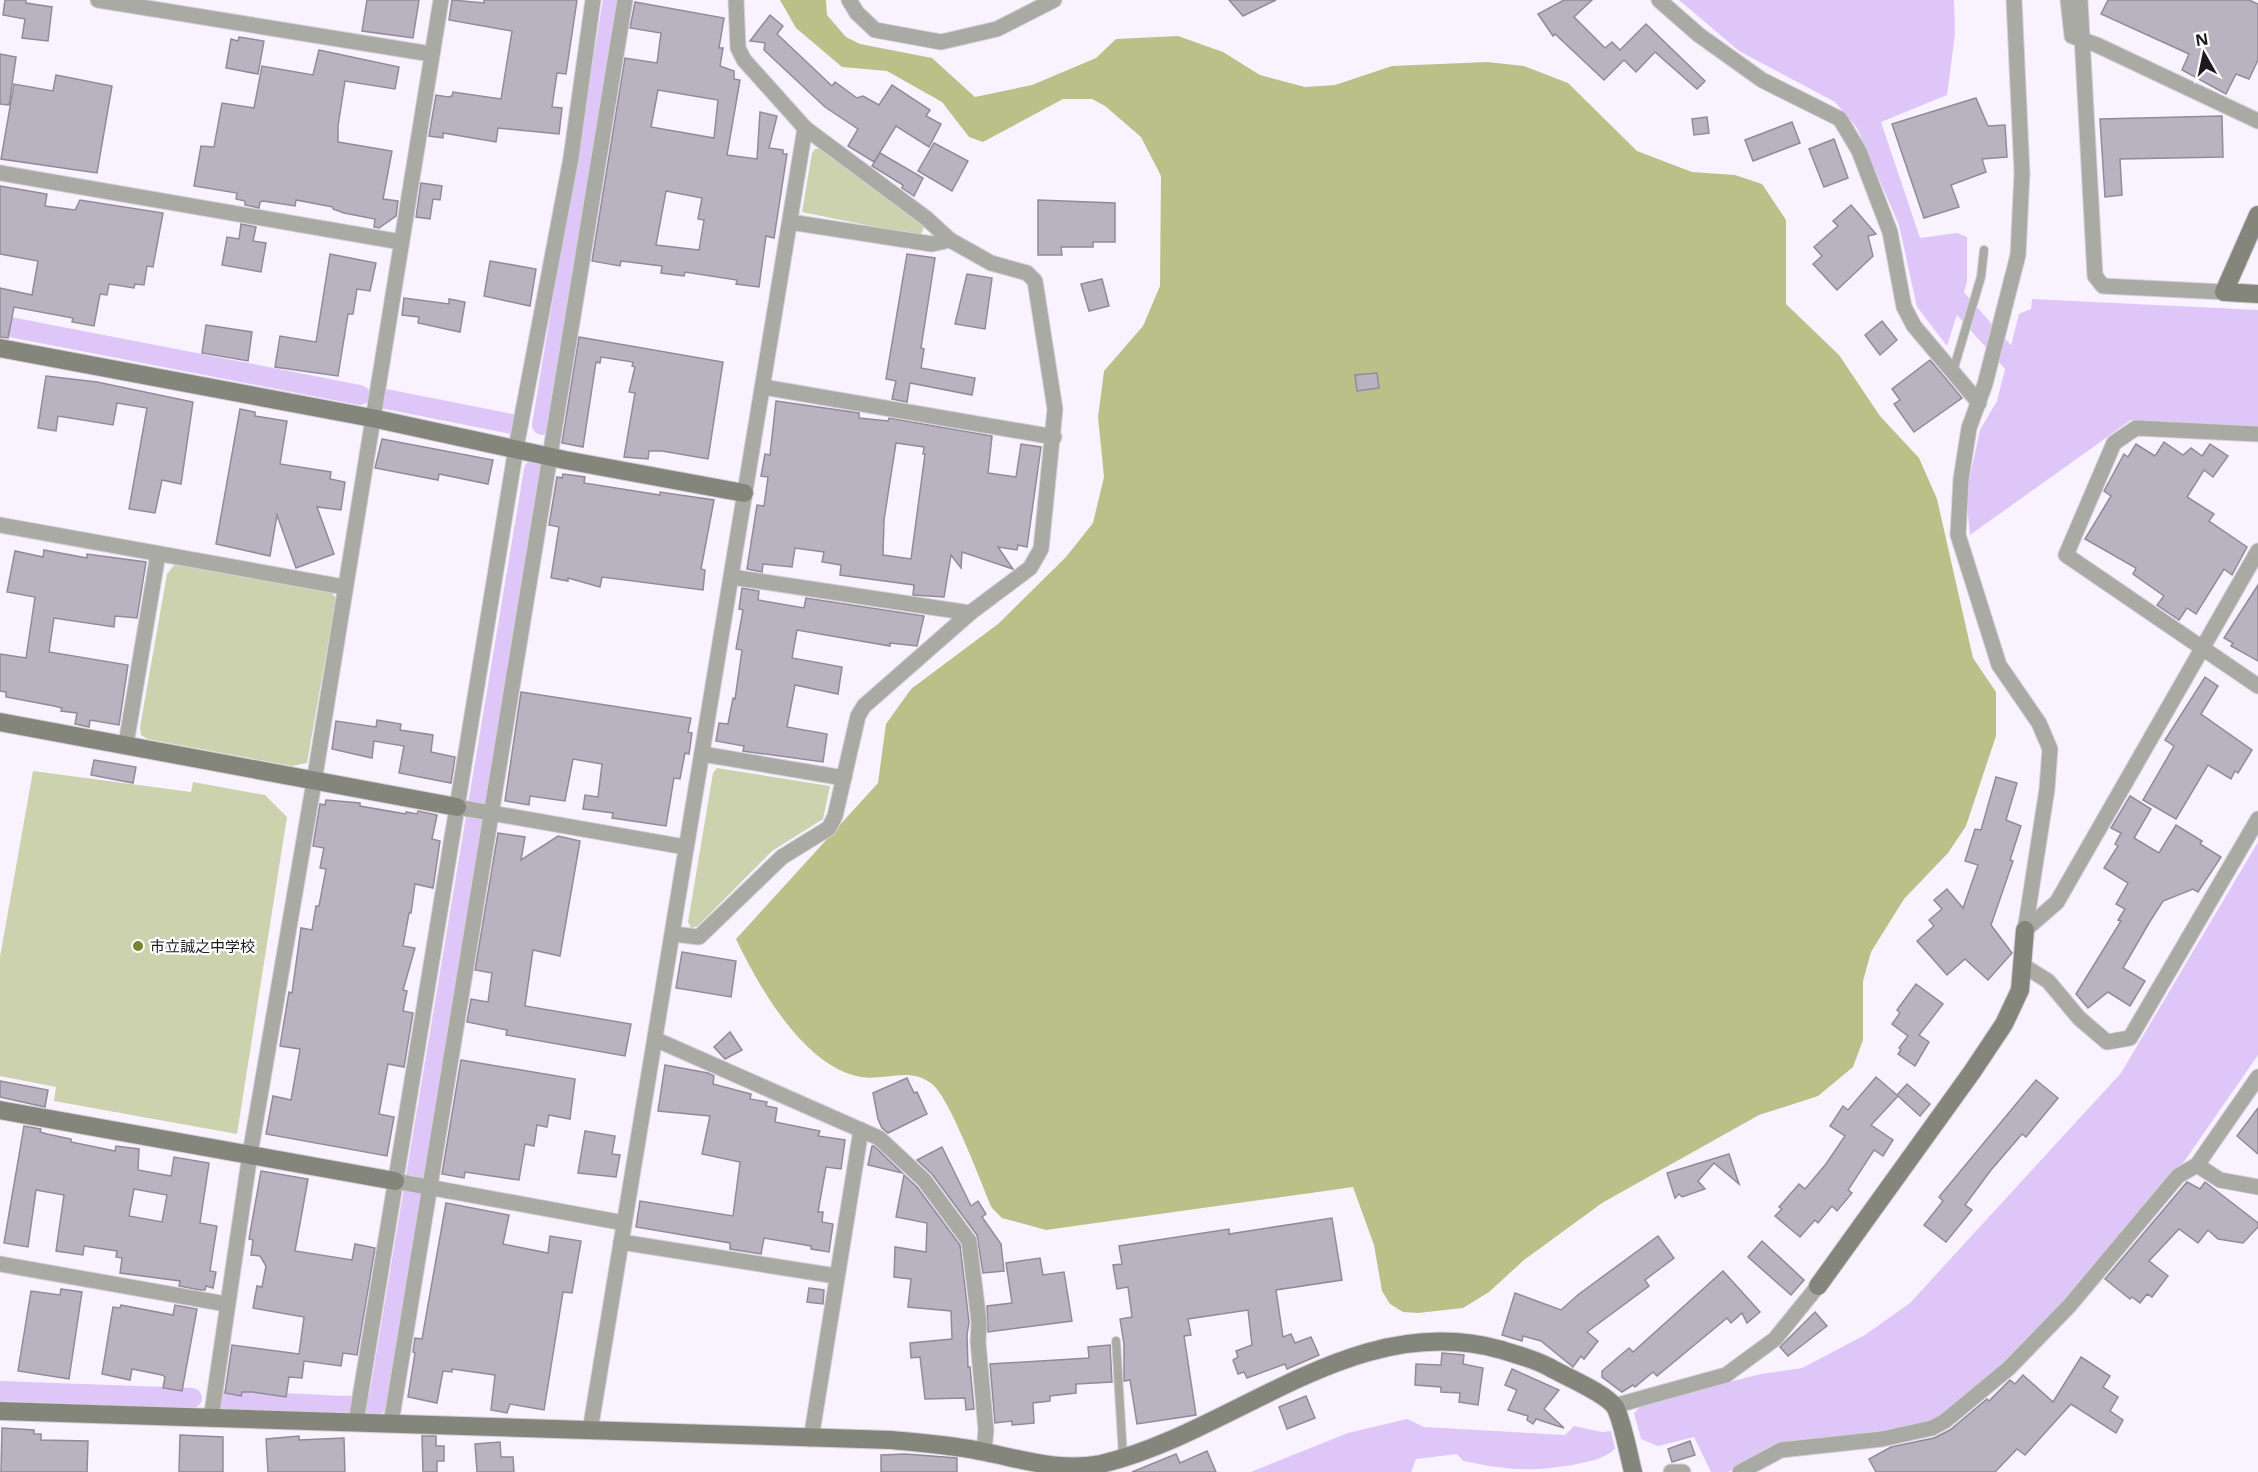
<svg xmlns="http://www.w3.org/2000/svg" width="2258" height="1472" font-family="'Noto Sans','Noto Sans JP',sans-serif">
<rect width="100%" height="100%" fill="#f9f3ff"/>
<g fill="#ccd1ae">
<polygon points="821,148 925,225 920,236 802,212 812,153 815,149"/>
<polygon points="175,564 331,592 336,598 307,763 292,766 147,739 141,735 140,727 167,574"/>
<polygon points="717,768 830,786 823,819 772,851 698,926 691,928 688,922 713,773"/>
<polygon points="33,771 191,792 193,782 265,795 287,817 237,1134 54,1101 56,1087 0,1076 0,957"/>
</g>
<path fill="#b9c189" d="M780 0H826L827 15 846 37 860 44 932 58 975 97 1032 85 1096 58 1116 39 1178 36 1223 52 1260 75 1305 87 1335 85 1392 66 1487 62 1524 66 1568 83 1637 151 1692 172 1735 175 1762 184 1786 220V304L1839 355 1880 416 1919 458 1937 499 1973 658 1996 692V736L1966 826 1948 853 1904 899 1871 952 1863 981V1040L1853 1067 1818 1096 1759 1115 1602 1203 1524 1260 1489 1292 1463 1308 1418 1313 1403 1312 1390 1304 1382 1291 1374 1245 1353 1187 1046 1230 1002 1218 992 1208C981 1183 950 1098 932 1084 910 1066 885 1081 861 1077 804 1067 759 987 736 939L878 783 886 724 911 689 998 624 1066 557 1093 523 1104 477 1098 417 1104 371 1143 326 1160 286 1161 176 1141 137 1105 106 1092 99H1063L983 142 969 137 942 102 887 71 842 67 796 28Z"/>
<g fill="#dfc6f9">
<polygon points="1679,0 1954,0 1955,34 1947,95 1881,122 1920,238 1957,233 1967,237 1967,282 1947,346 1917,307 1899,225 1857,128 1835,102 1739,51"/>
<polygon points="2032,299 2258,310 2258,426 2131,420 1970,535 1966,494 1980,430 1997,401 2019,314 2031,309"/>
<polygon points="2258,842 2258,1055 2181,1166 2053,1313 1998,1370 1931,1424 1770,1446 1728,1472 1711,1472 1694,1437 1658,1446 1641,1439 1634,1413 1644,1403 1761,1374 1802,1368 1865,1335 1910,1303 2121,1073"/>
<path d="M1407 1419 1424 1427 1565 1435 1574 1426 1602 1432 1611 1431 1615 1449C1602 1460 1590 1461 1573 1465 1527 1472 1508 1470 1463 1461L1457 1454 1416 1459 1411 1472H1251L1348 1433Z"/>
</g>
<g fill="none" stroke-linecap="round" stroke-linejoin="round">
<g stroke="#dfc6f9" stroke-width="20">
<polyline points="1942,283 2023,374 2027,375"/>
<polyline points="0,325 360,395"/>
<polyline points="386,399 512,424"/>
<polyline points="542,425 613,0"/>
<polyline points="0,1391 192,1398"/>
<polyline points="226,1400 343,1406 378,1404 534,470"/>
</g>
</g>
<g fill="#b9b3c1" stroke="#918b98" stroke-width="1.5" fill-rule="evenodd">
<polygon points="5,0 26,0 26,3 52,7 48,41 22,38 25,19 3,15"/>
<polygon points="367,0 419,0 413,38 362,31"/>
<polygon points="452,0 484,3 484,0 577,0 566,74 557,73 552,107 562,108 559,134 498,128 496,142 443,133 443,138 429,136 436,95 448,97 452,96 453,92 501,99 512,31 449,20"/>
<polygon points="1229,0 1276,0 1243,16"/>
<polygon points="1564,0 1592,0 1574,17 1605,48 1612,42 1620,50 1646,24 1705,81 1697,89 1655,52 1636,72 1624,60 1604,80 1555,34 1553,36 1538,14"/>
<polygon points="2108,0 2249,0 2258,4 2258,60 2249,79 2236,74 2226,94 2182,70 2189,54 2101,14"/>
<path d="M635 2 724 18 719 48H723L720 66 734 71V79L740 80 727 155 757 159 760 112 777 116 769 148 783 150V154H787L774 238 766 236 759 287 736 284 737 280 685 272 684 276 661 273 662 266 621 261 620 266 592 261 625 58 657 63 661 33 630 28ZM658 90 718 100 714 138 651 127ZM666 191 702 198 698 219 704 220 699 250 656 245Z"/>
<polygon points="770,15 783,26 777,34 832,86 835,82 857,98 863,96 879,105 892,85 930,110 926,116 941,124 929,147 896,126 874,162 848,146 858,129 825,107 764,50 765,43 750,41"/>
<polygon points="239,37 264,41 258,74 226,68 231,39 238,41"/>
<polygon points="319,50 399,67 395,89 345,81 338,126 338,142 392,151 383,199 398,201 396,216 379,228 374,227 375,219 344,213 333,209 333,207 296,200 295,206 263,201 260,202 259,208 245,205 245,201 236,199 237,193 194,186 201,146 214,147 222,103 254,108 262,66 313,75"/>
<polygon points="0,54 16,57 9,105 0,104"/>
<polygon points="56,75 112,86 97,173 1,159 14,84 53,91"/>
<polygon points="1976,98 1988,126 2005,125 2007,157 1982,159 1986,172 1951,185 1959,207 1924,218 1892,124"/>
<polygon points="2222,116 2223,157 2120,159 2122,195 2105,197 2100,119"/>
<polygon points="1707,117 1709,133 1694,135 1692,119"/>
<polygon points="1792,122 1800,143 1753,161 1745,140"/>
<polygon points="1834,139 1848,178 1824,187 1809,149"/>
<polygon points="934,143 968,161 952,191 918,171"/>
<polygon points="880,153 923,178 914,196 902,188 903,185 872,166"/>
<polygon points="421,183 442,186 440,200 433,199 430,219 416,217"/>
<polygon points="0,186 47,194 45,206 75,210 80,200 163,213 153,267 147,266 144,285 135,284 134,288 109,284 107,295 100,294 94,326 72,322 73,318 14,307 8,338 0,337 0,288 32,295 38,261 0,254"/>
<polygon points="1038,200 1115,203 1115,242 1093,242 1093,247 1061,247 1062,255 1038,255"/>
<polygon points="1851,205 1876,234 1868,236 1873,256 1837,290 1813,264 1822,256 1814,247 1838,226 1833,221"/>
<polygon points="241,224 256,227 253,241 266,243 261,272 222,265 227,237 239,239"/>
<polygon points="330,254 376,263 370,291 357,289 353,314 348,314 338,376 275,367 280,336 316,342"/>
<polygon points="907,254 935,258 921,348 924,349 921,368 975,378 972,395 910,383 907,402 892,399 896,381 886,379"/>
<polygon points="490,261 536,269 530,306 484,296"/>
<polygon points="967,274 992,278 985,329 955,324"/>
<polygon points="1102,279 1109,306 1089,311 1081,284"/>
<polygon points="404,298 449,304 449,299 465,302 460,332 418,323 419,317 402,315"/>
<polygon points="1882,321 1897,340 1880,355 1865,335"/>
<polygon points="206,325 252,332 248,361 202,353"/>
<polygon points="579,337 723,362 708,459 662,451 649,451 648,459 624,457 635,393 629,392 635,367 632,366 633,362 601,357 600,363 596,362 583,447 562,443"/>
<polygon points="1930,360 1962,398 1914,432 1894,404 1900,400 1892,389"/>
<polygon points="1377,373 1379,388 1357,391 1355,375"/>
<polygon points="46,376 97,382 193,402 181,484 162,480 155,513 129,509 147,408 117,403 113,425 58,416 56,431 38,428"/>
<path d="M776 401 859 413V418L888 421 889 418 992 436 988 473 1016 477 1021 444 1041 447 1027 547 1018 545 1017 550 998 547 1013 569 962 552 961 568 951 555 944 597 913 595 914 585 840 575 841 565 822 562 824 552 795 548 792 567 763 564 762 572 747 569 757 505 764 506 768 477 761 476 765 454 770 455ZM896 443 924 447 923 454H925L911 559 883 555 884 520Z"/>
<polygon points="240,409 255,412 255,416 287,421 280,464 331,472 330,479 345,482 341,510 317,507 334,554 296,568 277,515 270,556 216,544"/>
<polygon points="382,439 493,460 488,484 439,474 438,480 375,468"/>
<polygon points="2164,442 2183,455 2191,448 2202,456 2210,444 2228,456 2213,477 2204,470 2187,497 2214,514 2209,521 2247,547 2232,575 2224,569 2196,614 2187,608 2179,620 2157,605 2164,596 2133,574 2136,568 2085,539 2111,496 2104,491 2124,454 2128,457 2136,444 2155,456"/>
<polygon points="563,474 585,477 584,483 660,495 660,492 714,500 701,569 705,570 703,590 602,577 600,587 568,578 568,581 551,578 559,527 549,525 557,477 562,478"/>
<polygon points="44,550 87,558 87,554 146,562 137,618 115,616 114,627 54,618 49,652 128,665 119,725 90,720 89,727 75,724 77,713 61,711 62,708 54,706 6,697 6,692 0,691 0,654 26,658 35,597 7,592 15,551 43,557"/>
<polygon points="2258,585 2258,661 2231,646 2233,643 2224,638"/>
<polygon points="742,588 759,591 758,600 804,608 806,598 924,616 917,646 890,643 890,646 797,630 792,658 842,667 838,694 795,685 787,727 827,734 823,762 743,751 744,746 716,741 719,723 728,724 733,698 735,699 742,650 736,649 743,610 739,609"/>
<polygon points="2205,677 2218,686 2201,714 2252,750 2238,773 2235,771 2231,779 2208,765 2176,819 2143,800 2174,746 2165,740"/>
<polygon points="521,692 691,718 688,732 692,733 689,754 685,753 680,779 674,778 666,826 612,818 613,813 583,809 585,795 598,797 602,764 573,759 565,801 530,796 529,805 505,801"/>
<polygon points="377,720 401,724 400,730 433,735 431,752 455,757 451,783 399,773 404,746 374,741 372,758 332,749 336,721 376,727"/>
<polygon points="94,760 136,767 133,783 91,775"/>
<polygon points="1996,777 2017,783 2006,820 2021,826 2010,860 2013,861 1991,925 2012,953 1988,980 1965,959 1947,975 1917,941 1934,926 1929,920 1942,909 1934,900 1947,889 1963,908 1978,865 1965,861 1975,829 1981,830"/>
<polygon points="2130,796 2151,809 2134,838 2159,853 2176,825 2202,841 2200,844 2221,857 2198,892 2193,889 2163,901 2149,923 2123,968 2145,981 2130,1006 2108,992 2088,1008 2076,994 2121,921 2118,920 2125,909 2116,904 2128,883 2104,868 2118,846 2115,844 2121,833 2111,828"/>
<polygon points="326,800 360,803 360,806 406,814 406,812 417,814 418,811 437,815 432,839 440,841 433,888 415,884 411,913 409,913 403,946 415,948 403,990 407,991 403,1011 413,1013 404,1067 388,1064 379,1114 394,1117 387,1156 266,1134 273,1096 291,1100 300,1049 280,1046 289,992 292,993 301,928 312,930 316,906 319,906 326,869 320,868 324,848 313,846 320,804 325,805"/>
<polygon points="498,833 525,837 521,860 558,836 580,841 560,956 533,950 525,1006 631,1024 625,1056 506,1035 507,1030 467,1022 471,999 488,1002 492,973 475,970"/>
<polygon points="682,952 736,961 731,997 676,988"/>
<polygon points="1916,984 1943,1004 1919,1035 1929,1042 1915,1066 1898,1054 1901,1050 1899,1048 1908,1036 1892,1024 1900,1013 1897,1010"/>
<polygon points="730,1032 742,1050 725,1059 714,1047"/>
<polygon points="461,1060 575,1079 570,1119 549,1115 547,1127 537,1125 534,1146 525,1144 519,1180 465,1172 464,1178 442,1174"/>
<polygon points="665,1065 708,1073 714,1076 713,1084 751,1094 750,1099 767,1102 766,1106 777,1108 775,1122 820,1131 818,1136 845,1140 841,1169 826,1167 818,1212 823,1212 822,1222 833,1224 829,1252 811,1249 811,1246 764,1238 761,1254 730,1249 730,1243 636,1227 640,1201 733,1216 740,1162 702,1154 710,1116 658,1111"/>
<polygon points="1876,1077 1897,1095 1907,1084 1930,1104 1920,1116 1898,1096 1871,1125 1893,1140 1883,1156 1874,1150 1848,1190 1852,1193 1837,1211 1832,1206 1818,1223 1815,1220 1800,1237 1775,1216 1782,1209 1779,1207 1799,1184 1805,1189 1826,1164 1845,1136 1830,1126 1843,1106 1848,1110"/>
<polygon points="907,1078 914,1093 917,1092 927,1114 888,1133 882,1128 878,1119 873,1093"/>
<polygon points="2036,1080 2058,1098 2026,1137 2022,1134 1991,1170 1965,1205 1972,1210 1946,1242 1924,1225 1943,1201 1939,1197"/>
<polygon points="0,1081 48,1090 45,1107 0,1097"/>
<polygon points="2258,1108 2258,1154 2237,1136"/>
<path d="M24 1126 41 1129 40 1132 47 1134 71 1139V1142L115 1151 116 1146 139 1149 138 1170 171 1176 174 1157 209 1163 200 1223 217 1226 210 1271 216 1272 213 1288 206 1286 205 1290H200L179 1286 180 1281 120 1273 122 1258 116 1257 117 1251 84 1246 83 1255 56 1251 64 1195 36 1190 28 1247 4 1243ZM134 1189 167 1195 162 1222 129 1216Z"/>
<polygon points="585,1131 615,1136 612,1154 620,1155 616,1177 578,1173"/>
<polygon points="872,1146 874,1146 902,1173 868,1165"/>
<polygon points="942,1147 971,1206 978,1201 986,1214 982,1217 1001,1244 1004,1271 983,1273 977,1235 932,1174 917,1160"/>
<polygon points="1729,1154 1739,1184 1714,1163 1698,1181 1705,1189 1682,1197 1679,1194 1675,1198 1667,1173"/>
<polygon points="261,1171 308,1179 295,1251 352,1260 355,1244 375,1248 357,1355 343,1353 341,1366 304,1361 302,1378 289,1377 286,1397 253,1392 242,1392 241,1396 225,1393 232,1345 299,1354 304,1317 253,1308 257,1286 262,1287 266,1266 260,1256 251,1255 253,1240 249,1239"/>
<polygon points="904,1175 917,1187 960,1245 969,1322 967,1335 968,1367 970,1367 974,1409 966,1410 965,1398 925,1399 920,1357 911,1358 910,1343 952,1339 951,1311 908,1307 911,1279 894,1277 895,1247 926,1252 927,1223 896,1217"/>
<polygon points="2187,1182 2200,1189 2205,1182 2258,1223 2258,1227 2243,1243 2218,1239 2208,1230 2198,1243 2179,1229 2149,1261 2168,1276 2152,1297 2147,1294 2140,1303 2132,1297 2130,1299 2105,1279"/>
<polygon points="446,1203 509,1215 503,1244 548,1253 550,1236 581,1241 572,1293 563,1292 544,1410 510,1404 507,1413 491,1410 495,1375 452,1369 452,1372 443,1371 437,1403 408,1397 415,1353 413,1352 415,1338 422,1339"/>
<polygon points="1332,1218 1342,1280 1276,1290 1283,1337 1291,1334 1295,1343 1311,1337 1319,1355 1287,1369 1285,1364 1247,1378 1244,1372 1238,1374 1233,1360 1238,1357 1236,1351 1252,1345 1248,1310 1188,1319 1191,1335 1184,1336 1196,1415 1137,1424 1130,1380 1124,1381 1124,1344 1120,1319 1132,1317 1128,1287 1117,1289 1113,1265 1122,1264 1119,1246 1229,1229 1229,1234"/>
<polygon points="1658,1236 1674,1258 1645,1280 1649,1286 1587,1332 1598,1341 1584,1359 1581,1356 1573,1367 1541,1341 1523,1336 1522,1341 1502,1335 1515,1293 1561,1310 1579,1294"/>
<polygon points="1762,1241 1804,1280 1791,1295 1748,1257"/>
<polygon points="1040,1258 1043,1275 1064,1272 1072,1321 988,1332 987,1306 1012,1303 1006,1263"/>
<polygon points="1723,1271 1760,1312 1747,1323 1742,1313 1731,1323 1727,1318 1657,1376 1653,1372 1635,1387 1633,1385 1622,1392 1602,1377 1602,1371 1629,1348 1633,1352"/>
<polygon points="809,1288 824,1290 823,1304 807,1302"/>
<polygon points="61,1289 82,1292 69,1379 18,1371 31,1291 60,1295"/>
<polygon points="121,1305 173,1315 175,1305 197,1309 182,1391 163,1388 165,1377 162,1375 132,1369 130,1380 102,1374 113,1307 120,1308"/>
<polygon points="1815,1312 1827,1326 1788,1356 1780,1347"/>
<polygon points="1110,1345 1112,1382 1076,1384 1076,1393 1050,1396 1050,1401 1033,1403 1034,1423 1012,1425 1012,1421 995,1423 990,1364 1089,1358 1088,1347"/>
<polygon points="1442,1353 1464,1355 1463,1364 1483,1368 1478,1405 1459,1402 1460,1393 1441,1392 1441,1387 1415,1385 1416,1364 1441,1365"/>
<polygon points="2081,1357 2110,1376 2103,1387 2118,1397 2110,1411 2123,1420 2116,1433 2071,1404 2025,1455 2017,1449 1995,1472 1876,1472 1869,1459 1891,1447 1934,1438 1950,1430 1987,1399 1989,1401 2010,1380 2015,1384 2023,1375 2053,1402"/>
<polygon points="1512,1369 1559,1390 1544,1409 1564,1428 1536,1419 1533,1424 1527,1420 1528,1416 1508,1410 1517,1390 1505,1385"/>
<polygon points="1306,1396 1315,1418 1287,1429 1279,1407"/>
<polygon points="2,1428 34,1430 34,1434 41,1434 41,1440 88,1441 87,1472 1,1472"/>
<polygon points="180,1435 223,1437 223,1472 179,1472"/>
<polygon points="299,1436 299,1440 344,1438 345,1472 268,1472 266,1439"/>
<polygon points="422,1436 436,1436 436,1446 444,1446 444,1461 437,1461 437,1472 423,1472"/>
<polygon points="1690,1441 1695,1455 1672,1462 1668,1449"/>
<polygon points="500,1442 501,1457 513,1457 514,1472 477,1472 475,1444"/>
<polygon points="1207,1451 1216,1472 1132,1472 1176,1454 1180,1463"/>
<polygon points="905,1454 957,1458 957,1472 881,1472 881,1455"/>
</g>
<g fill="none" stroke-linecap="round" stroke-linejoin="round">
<g stroke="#d6d0db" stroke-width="10">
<g id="lane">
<polyline points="1953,371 1981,277 1984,250"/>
<polyline points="1116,1341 1123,1456"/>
</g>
</g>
<g stroke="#d6d0db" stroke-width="17">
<g id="street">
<polyline points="98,0 431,54"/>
<polyline points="849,0 857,13 875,30 941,42 997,29 1054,0"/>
<polyline points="1659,0 1699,35 1762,80 1840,119 1859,151 1890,232 1904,307 1914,326 1979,403"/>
<polyline points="2014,0 2022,173 2018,255 1985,384 1969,428 1961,479 1958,535 1999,665 2039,723 2050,749 2047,789 2025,930"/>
<polyline points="2068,0 2072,36 2097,45 2258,121"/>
<polyline points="2080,0 2095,276 2103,286 2224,292"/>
<polyline points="0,173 401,242"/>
<polyline points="790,222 932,244 950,240"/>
<polyline points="763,387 1054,437"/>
<polyline points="2258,434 2136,428 2114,443 2066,555 2258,686"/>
<polyline points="0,525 344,587"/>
<polyline points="732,577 970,613"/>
<polyline points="126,744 158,554"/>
<polyline points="702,754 844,778"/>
<polyline points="457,807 685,847"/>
<polyline points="2025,930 2057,902 2258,551"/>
<polyline points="673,934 699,937 782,857 829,828 835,816 858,716 864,706 970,613 1030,568 1041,549 1055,409 1035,281 1027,273 991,263 950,240 926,218 805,128 744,60 738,48 736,0"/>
<polyline points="2024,966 2048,981 2079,1018 2107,1042 2130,1038 2258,819"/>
<polyline points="657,1040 879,1138 924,1180 969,1241 979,1322 978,1342 986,1430 984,1451"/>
<polyline points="2197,1165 2220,1180 2258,1187"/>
<polyline points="395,1181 624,1223"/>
<polyline points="621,1242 836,1276"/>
<polyline points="0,1264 226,1304"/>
<polyline points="1614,1406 1726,1375 1775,1339 1818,1286"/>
<polyline points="211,1419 250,1154 314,782 441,0"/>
<polyline points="356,1422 516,448 571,158 593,0"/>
<polyline points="391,1423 625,0"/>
<polyline points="590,1431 805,128"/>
<polyline points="811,1439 861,1130"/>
<polyline points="1671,1472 1683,1472"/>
<polyline points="1740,1472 1781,1450 1882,1439 1932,1428 1945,1421 2009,1368 2070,1305 2178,1176 2197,1165 2258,1077"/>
</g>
</g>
<g stroke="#d6d0db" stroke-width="20">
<g id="secondary">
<polyline points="2258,215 2224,292 2258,294"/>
<polyline points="0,348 372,418 565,460 744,493"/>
<polyline points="0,722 457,807"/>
<polyline points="0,1110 395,1181"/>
<polyline points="1818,1286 1972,1072 2004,1024 2020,990 2025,930"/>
<path d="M0 1411 891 1440C922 1443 954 1445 985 1452 1025 1460 1060 1472 1101 1464 1236 1432 1355 1308 1502 1350 1518 1355 1534 1359 1549 1367 1564 1376 1606 1393 1615 1407 1622 1419 1629 1456 1633 1472"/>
</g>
</g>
<use href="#lane" stroke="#a9aaa4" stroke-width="8"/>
<use href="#street" stroke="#a9aaa4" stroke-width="15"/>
<use href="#secondary" stroke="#84867c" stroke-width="18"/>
</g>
<circle fill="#7b832f" stroke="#fff" stroke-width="2" cx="138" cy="946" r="6"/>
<g text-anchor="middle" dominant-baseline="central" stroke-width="4.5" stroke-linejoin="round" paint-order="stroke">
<g font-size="15" fill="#1c191f" stroke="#fff" text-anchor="start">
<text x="150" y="946">市立誠之中学校</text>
</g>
</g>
<g transform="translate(2204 54) rotate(351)" stroke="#ffffff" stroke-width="4.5" paint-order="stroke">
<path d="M0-4.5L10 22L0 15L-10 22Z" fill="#1c191f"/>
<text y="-9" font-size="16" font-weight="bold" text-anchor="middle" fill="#1c191f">N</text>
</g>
</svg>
